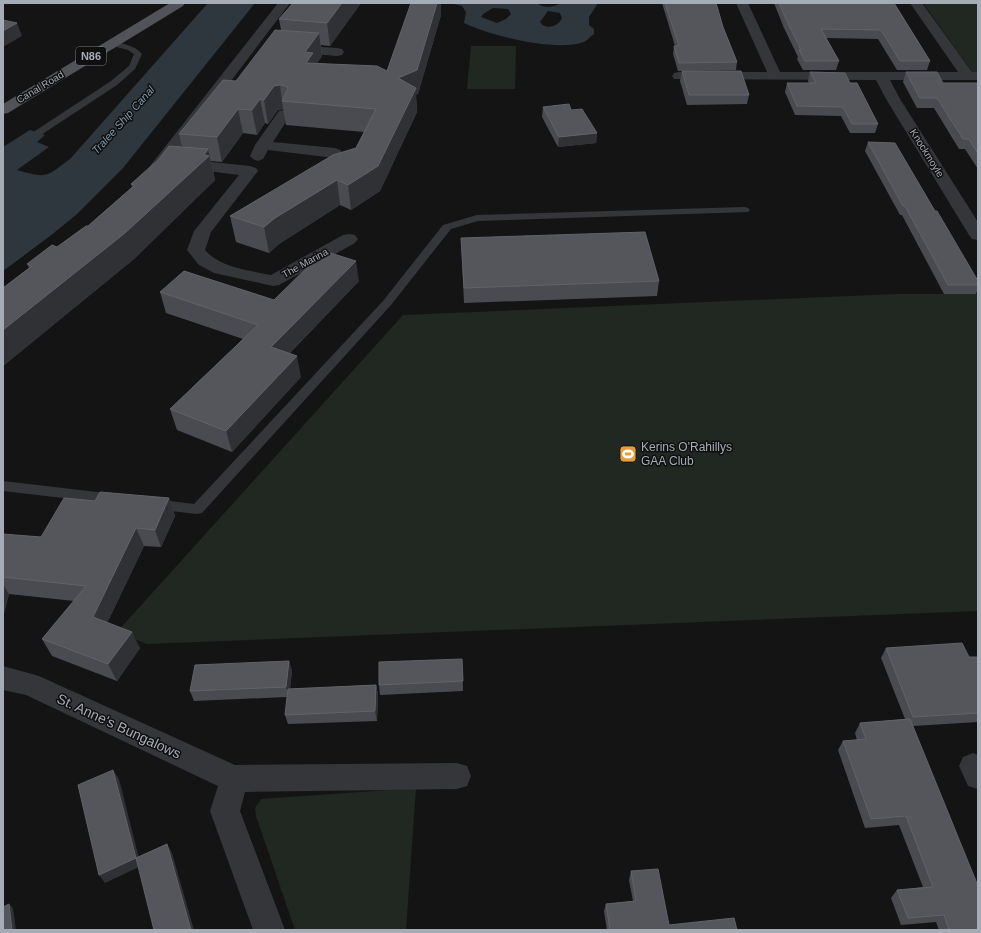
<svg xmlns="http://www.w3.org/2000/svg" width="981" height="933" font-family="Arial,sans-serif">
<rect width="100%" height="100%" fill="#141415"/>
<g fill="#202821">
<polygon points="923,3 978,3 978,73 973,73"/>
<polygon points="471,46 516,46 515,89 467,89"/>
<polygon points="896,294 978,294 978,593 977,594 978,611 147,644 117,632 403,315"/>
<polygon points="416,788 406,930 295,930 256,816 255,808 261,799"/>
</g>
<g fill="#2e373d" fill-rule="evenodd">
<path d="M208 3H255L123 168 76 215 50 236 3 271V147L30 130 45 135 37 142 49 147 17 170C48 179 46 177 71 158Z"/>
<path d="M450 3H537C543 8 553 8 561 3H598L589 17V25L594 29V34C591 36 588 40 584 42 555 52 491 36 464 23L466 12 462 6ZM493 8 508 9 511 14 506 19 497 23 481 17 483 14ZM548 11 560 13 562 18C559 26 546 31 540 22Z"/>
</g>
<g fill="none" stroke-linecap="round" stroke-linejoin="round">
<g fill="#35363a" fill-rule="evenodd">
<path d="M109 41H112C123 44 134 45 142 54L135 69 117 85 41 135H35L34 133 35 131 111 81 129 66 134 54 128 50 109 45Z"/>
<polygon points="745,207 748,208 750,210 748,212 478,221 451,229 391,305 202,513 197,514 154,509 149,508 147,504 149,500 154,499 194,504 383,301 443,225 477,215"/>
<polygon points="3,481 114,494 119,495 121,499 119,503 114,504 3,491"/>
</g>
<g fill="#35363a" fill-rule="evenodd">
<polygon points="278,3 290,3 162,172 156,174 150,172 148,169 150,166"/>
<polygon points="736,3 748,3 780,72 958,72 910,3 922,3 972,72 978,72 978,80 890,80 900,99 978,222 978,240 972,239 969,235 886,99 876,80 674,79 672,76 674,73 679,72 767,72"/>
<polygon points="293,45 337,48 342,49 344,52 342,55 337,56 288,52 286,49 288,46"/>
<polygon points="284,110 289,111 291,114 273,142 335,148 340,150 343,153 340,156 335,158 268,150 263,159 258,161 253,159 250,156 255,145 279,111"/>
<path d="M183 159 250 166 256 168 258 171 211 232 205 250C221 268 248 270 271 275L343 235 349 234 355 235 358 239 355 243 279 285 273 286 214 273 199 265 187 250 194 231 239 175 177 167 175 164 177 161Z"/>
<polygon points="3,666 39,676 235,765 457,763 467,766 471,776 467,786 457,789 245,792 240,811 285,930 253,930 210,811 218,786 26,695 3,690"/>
<polygon points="973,753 978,755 978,789 968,786 959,766 963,757"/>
</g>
<polygon fill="#515359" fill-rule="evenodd" points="170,3 185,3 183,6 8,113 3,114 3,104"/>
</g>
<g fill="#4a4b50">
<polygon points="361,3 330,46 321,45 322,56 317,63 387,71 441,15 418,94 416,95 417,112 380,191 351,210 340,205 279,244 269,253 236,242 230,216 356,148 364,132 286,125 283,109 278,110 268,124 265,123 257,135 243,133 222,162 211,161 215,180 134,259 3,366 3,288 29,268 27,264 57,247 88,226 132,187 131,184 182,147 179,134 236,81 281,30 279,19"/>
<polygon points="662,3 716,3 723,27 737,62 736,70 678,71 673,54 674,46 675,46"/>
<polygon points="774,3 894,3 930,61 927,70 897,70 878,39 826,38 839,61 836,70 803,70 797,59 798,57 784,28"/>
<polygon points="682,71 749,95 747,104 687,105 680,81"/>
<polygon points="810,72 850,83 878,124 875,133 850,133 841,116 795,115 785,92 787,83 809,83 808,81"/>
<polygon points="906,72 943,83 978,83 978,169 965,149 959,149 934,108 917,108 903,82"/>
<polygon points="543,107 571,110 597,133 596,143 558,147 542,117"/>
<polygon points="868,142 935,211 978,281 978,289 976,294 944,294 902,215 900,215 865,151"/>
<polygon points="461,238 659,281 657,296 464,303"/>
<polygon points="359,281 289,354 301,377 232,452 177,430 170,409 243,339 166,313 160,292 274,300"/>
<polygon points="169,498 175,516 161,547 144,546 107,623 140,648 117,681 52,656 42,639 74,601 9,594 3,617 3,534 41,537 95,501"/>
<polygon points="886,648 969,657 978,657 978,722 913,726 978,930 939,930 936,922 901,925 891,898 897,890 923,887 899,825 865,828 838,750 843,741 857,740 855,733 860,723 905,719 881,658"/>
<polygon points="462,659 463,691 380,695 379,685"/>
<polygon points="289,661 292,671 290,689 376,685 378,695 377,721 288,724 285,715 287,697 194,701 190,691"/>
<polygon points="631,871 669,925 737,930 607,930 604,911 606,904 633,901 629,880"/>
</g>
<g fill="#303134">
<polygon points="342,3 361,3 330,46 327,23"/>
<polygon points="437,3 441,3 441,15 418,94 416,95 417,112 380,191 351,210 348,185 398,78"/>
<polygon points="17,23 22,36 3,47 3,31"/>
<polygon points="319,33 322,56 315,67 306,63 305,52"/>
<polygon points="280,85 283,109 278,110 268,124 264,100 274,86"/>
<polygon points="260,99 265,123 257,135 252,110"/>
<polygon points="238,109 243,133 222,162 217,137"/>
<polygon points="597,133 596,143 558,147 559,137"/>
<polygon points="208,149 215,180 134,259 3,366 3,330 204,155"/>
<polygon points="337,180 340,205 279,244 269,253 264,227 275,218"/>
<polygon points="356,261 359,281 275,368 271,347"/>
<polygon points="297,356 301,377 232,452 226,431"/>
<polygon points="169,498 175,516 161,547 155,530"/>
<polygon points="136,528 144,546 102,634 93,617"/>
<polygon points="3,584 9,594 3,617"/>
<polygon points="132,632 140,648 117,681 108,664"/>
<polygon points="289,661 292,671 289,697 286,687"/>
<polygon points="376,685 378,695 377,721 375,711"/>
<polygon points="113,770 119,779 141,866 105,883 99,875"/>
<polygon points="167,844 172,853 194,930 191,930"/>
<polygon points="9,904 13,908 16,930 11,930"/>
</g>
<g fill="#54565b" stroke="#616369">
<polygon points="293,3 342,3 327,23 279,19"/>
<polygon points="411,3 437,3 417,70 398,78 416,88 378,166 348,185 337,180 275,218 264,227 230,216 333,155 356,148 376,109 282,101 288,89 286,86 280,85 274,86 264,100 260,99 252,110 238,109 217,137 179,134 223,80 236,81 275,30 319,33 305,52 313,53 306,63 377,66 387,71"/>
<polygon points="665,3 716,3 723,27 737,62 679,63 674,46 679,46"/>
<polygon points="779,3 894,3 930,61 900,61 881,30 821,29 839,61 805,61 799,50 801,50 786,19"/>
<polygon points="3,20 17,23 3,31"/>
<polygon points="682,71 741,71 749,95 689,95"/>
<polygon points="810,72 845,73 850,83 857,83 878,124 852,124 843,107 797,106 787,83 816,83"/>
<polygon points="906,72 937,72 943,83 978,83 978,154 969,139 963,139 937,98 920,98"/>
<polygon points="569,104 571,110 582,109 597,133 559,137 543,107"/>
<polygon points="868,142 895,143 935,211 937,211 978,281 978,285 948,285 905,206 903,206"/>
<polygon points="169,146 208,149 204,155 209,156 125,233 3,330 3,288 32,266 27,264 52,245 57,247 86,226 88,226 135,185 131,184 158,160"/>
<polygon points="645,232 659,281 464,288 461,238"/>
<polygon points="324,251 356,261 271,347 297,356 226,431 170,409 258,325 160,292 184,271 274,300"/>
<polygon points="100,492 169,498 155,530 136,528 93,617 132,632 108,664 42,639 86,586 3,577 3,534 41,537 64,498 95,501"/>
<polygon points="962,643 969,657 978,657 978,713 913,717 886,648"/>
<polygon points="462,659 463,681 379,685 379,662"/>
<polygon points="289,661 286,687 190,691 195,665"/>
<polygon points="376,685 375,711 285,715 288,689"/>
<polygon points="910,719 978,886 978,930 949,930 944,915 908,918 897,890 933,887 906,816 871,819 843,741 866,739 860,723"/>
<polygon points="113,770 136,858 99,875 78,785"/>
<polygon points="167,844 191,930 154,930 136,858"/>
<polygon points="658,869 669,925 734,918 737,930 610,930 606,904 636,901 631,871"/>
<polygon points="9,904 12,930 3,930 3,907"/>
</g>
<defs>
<g id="stadium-square" transform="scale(0.9)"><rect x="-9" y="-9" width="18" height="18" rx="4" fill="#e59e3c" stroke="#0f0f10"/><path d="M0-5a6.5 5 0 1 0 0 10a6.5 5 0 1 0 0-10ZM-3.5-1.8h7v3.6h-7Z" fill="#fff"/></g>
</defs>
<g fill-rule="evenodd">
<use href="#stadium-square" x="628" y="454"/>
</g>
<g text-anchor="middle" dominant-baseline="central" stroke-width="3" stroke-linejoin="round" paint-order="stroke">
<g font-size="10" fill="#a6acb5" stroke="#0f0f10">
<text transform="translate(40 87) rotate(-31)">Canal Road</text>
<text transform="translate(927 153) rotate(58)">Knockmoyle</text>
<text transform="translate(305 263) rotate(-29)">The Marina</text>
</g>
<rect fill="#0f0f10" stroke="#797d84" stroke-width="1" x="76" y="47" width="30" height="18" rx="3"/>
<g font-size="11" font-weight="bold" fill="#a6acb5">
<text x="91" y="56">N86</text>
</g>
<g font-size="11" font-style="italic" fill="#7f9cad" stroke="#0f0f10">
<text transform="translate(123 120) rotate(-48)">Tralee Ship Canal</text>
</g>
<g font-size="12" fill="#a6acb5" stroke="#0f0f10" text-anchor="start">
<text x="641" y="447">Kerins O'Rahillys<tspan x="641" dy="14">GAA Club</tspan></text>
</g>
<g font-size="14" fill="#a6acb5" stroke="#0f0f10">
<text transform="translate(119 726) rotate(25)">St. Anne's Bungalows</text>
</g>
</g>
<rect width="981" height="933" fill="none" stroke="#a6acb5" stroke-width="8"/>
</svg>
